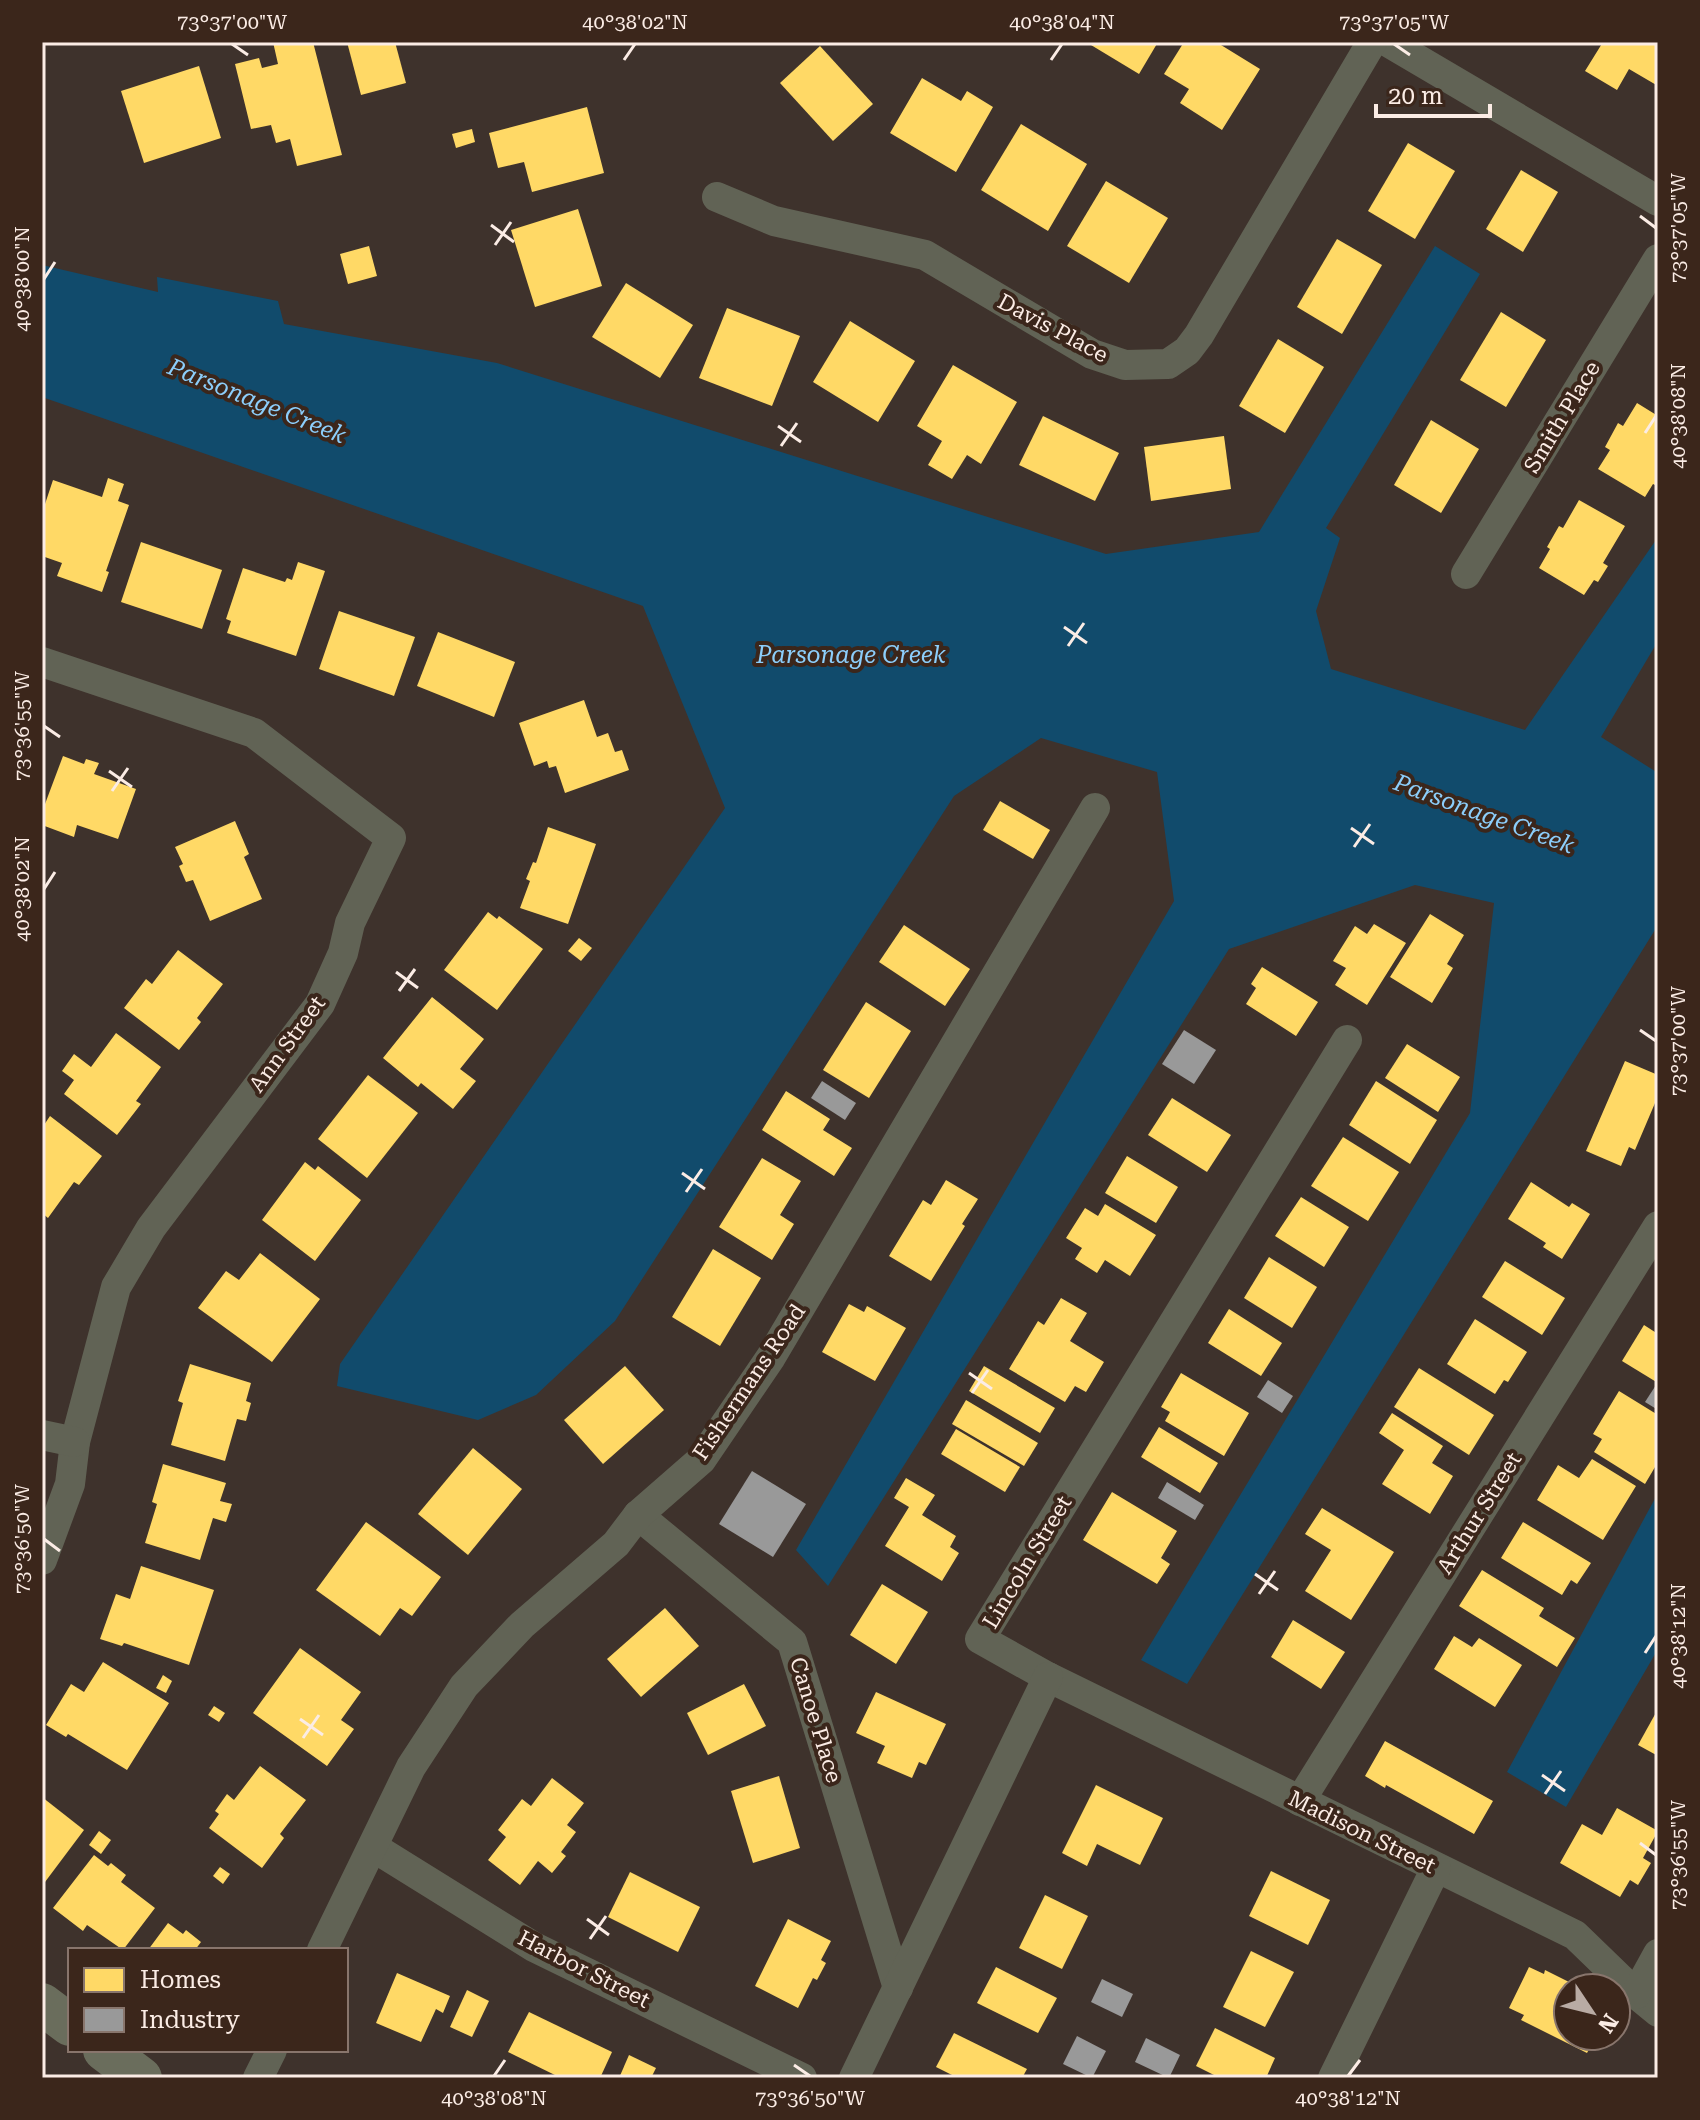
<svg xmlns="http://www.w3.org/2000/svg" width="1700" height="2120" font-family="'Roboto Serif',serif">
<rect width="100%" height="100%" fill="#3e322c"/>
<g fill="#114b6c">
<polygon points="1435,246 1480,274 1326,528 1340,538 1316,611 1331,669 1525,730 1658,537 1658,641 1601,737 1658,773 1658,925 1187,1684 1141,1660 1470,1113 1494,903 1415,885 1229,949 828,1586 796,1550 1174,901 1157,772 1041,738 954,796 615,1321 536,1395 478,1420 337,1386 340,1364 725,808 643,606 42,397 42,265 158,292 157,277 278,301 284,324 497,363 1106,554 1259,532"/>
<polygon points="1658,1493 1658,1649 1566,1807 1507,1772"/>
</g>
<g fill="#ffd966">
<polygon points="273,42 313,42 342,155 297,166 290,139 276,143 271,125 251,129 235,64 259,58 262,68 278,64"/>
<polygon points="347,42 395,42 406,83 361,95"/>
<polygon points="1086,42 1158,42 1139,74"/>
<polygon points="1184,42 1223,42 1221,45 1260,69 1222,130 1180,103 1189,89 1164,74"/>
<polygon points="1603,42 1658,42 1658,86 1629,69 1617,90 1585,71"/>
<polygon points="820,46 873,104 833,141 780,83"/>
<polygon points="199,66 221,138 144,163 121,91"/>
<polygon points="922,78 961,101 967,91 993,107 956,172 890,133"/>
<polygon points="587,107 604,173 532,192 524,162 498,168 489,133"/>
<polygon points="1021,124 1087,164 1048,231 981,190"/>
<polygon points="472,129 475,142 456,148 452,134"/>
<polygon points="1408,143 1455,171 1415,239 1368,211"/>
<polygon points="1521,170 1558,192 1523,252 1486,229"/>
<polygon points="1106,181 1168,218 1129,283 1067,246"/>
<polygon points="578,209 602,286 535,307 511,230"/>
<polygon points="1337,239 1382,265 1342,334 1297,307"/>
<polygon points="369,246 377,276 348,284 340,254"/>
<polygon points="626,283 693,325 660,378 592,337"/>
<polygon points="727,308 800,336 772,406 699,378"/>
<polygon points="1501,312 1546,340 1506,407 1460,380"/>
<polygon points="850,321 915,361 878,422 813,382"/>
<polygon points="1278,339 1324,367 1285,433 1239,406"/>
<polygon points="953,365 1017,402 981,464 967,455 952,479 928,465 942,441 917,426"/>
<polygon points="1637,403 1658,416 1658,484 1657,486 1653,484 1645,497 1598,469 1610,450 1605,447 1618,423 1623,426"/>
<polygon points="1043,416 1119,453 1095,501 1019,465"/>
<polygon points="1431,420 1479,449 1441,513 1394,485"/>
<polygon points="1224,436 1231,489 1151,501 1144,447"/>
<polygon points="108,478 124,484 118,501 129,505 106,571 109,572 102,592 57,576 62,563 42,556 42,513 53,480 102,497"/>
<polygon points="1579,500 1625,526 1603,563 1608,566 1598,582 1594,580 1584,595 1539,568 1550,549 1547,547 1559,526 1563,528"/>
<polygon points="141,542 222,570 202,629 121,602"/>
<polygon points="298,562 325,571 296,656 227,633 231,621 226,619 243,568 285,582 287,578 292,580"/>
<polygon points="339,611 415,637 394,696 319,669"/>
<polygon points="438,632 515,662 494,717 417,686"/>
<polygon points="584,700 597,737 608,733 615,752 622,750 629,770 565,793 556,766 549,768 547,761 534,766 519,723"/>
<polygon points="63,756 84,764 86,759 99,763 94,774 136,789 118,839 77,825 74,837 42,825 42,812"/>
<polygon points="1000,801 1050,830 1033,859 983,830"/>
<polygon points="235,821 249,854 244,857 262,899 210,921 193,880 186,882 179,866 183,864 175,847"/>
<polygon points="548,827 596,844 568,924 520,908 530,881 526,879 533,862 536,863"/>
<polygon points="488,912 497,919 499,916 543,949 497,1010 444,970"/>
<polygon points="1430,914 1464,935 1447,964 1453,968 1432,1003 1390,977"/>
<polygon points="1374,924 1406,943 1367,1005 1335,985 1346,968 1333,961 1355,926 1367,934"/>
<polygon points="904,925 970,969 945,1006 879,962"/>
<polygon points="579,938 592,948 581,961 568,951"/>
<polygon points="178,950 223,984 197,1018 201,1022 179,1050 124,1008 146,979 152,984"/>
<polygon points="1262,967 1318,1002 1296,1036 1246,1004 1256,988 1251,984"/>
<polygon points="432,997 484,1039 460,1069 476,1081 453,1109 421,1083 418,1087 383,1058"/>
<polygon points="866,1002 911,1031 869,1098 823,1070"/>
<polygon points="116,1033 161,1067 136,1101 141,1104 117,1135 64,1094 74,1080 62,1071 74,1054 91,1067"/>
<polygon points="1407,1044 1460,1077 1438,1112 1385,1078"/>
<polygon points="1625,1061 1658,1075 1658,1096 1635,1150 1629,1147 1621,1166 1586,1151"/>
<polygon points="368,1075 418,1113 367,1178 318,1139"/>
<polygon points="1376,1081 1437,1120 1410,1164 1349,1125"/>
<polygon points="786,1091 830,1119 823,1130 852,1148 834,1176 762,1130"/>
<polygon points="1172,1098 1231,1135 1207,1172 1148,1135"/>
<polygon points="50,1116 102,1156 79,1185 74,1182 48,1218 42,1213 42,1128"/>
<polygon points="1343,1137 1399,1172 1368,1221 1311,1186"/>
<polygon points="1127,1156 1178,1187 1156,1223 1105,1193"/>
<polygon points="762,1158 801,1181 780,1215 794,1224 772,1260 719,1227"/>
<polygon points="305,1162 315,1170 318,1166 361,1200 315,1261 262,1220"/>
<polygon points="946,1180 978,1199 962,1224 965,1226 931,1281 889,1256 923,1200 931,1205"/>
<polygon points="1531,1182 1569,1207 1572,1203 1590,1214 1562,1259 1543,1247 1546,1243 1508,1219"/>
<polygon points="1301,1197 1349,1227 1324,1267 1275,1236"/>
<polygon points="1105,1204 1156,1235 1130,1276 1105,1260 1097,1273 1075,1259 1082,1248 1066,1238 1085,1208 1098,1216"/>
<polygon points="713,1249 761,1278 720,1346 672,1317"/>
<polygon points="260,1253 320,1299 272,1362 198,1308 226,1271 239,1280"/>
<polygon points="1269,1257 1317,1287 1292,1328 1244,1298"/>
<polygon points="1505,1261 1565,1298 1542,1335 1482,1297"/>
<polygon points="1061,1298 1087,1313 1070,1341 1104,1362 1086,1392 1075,1386 1065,1402 1009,1369 1038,1321 1044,1325"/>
<polygon points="849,1304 864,1312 867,1306 906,1328 875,1381 822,1352"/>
<polygon points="1229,1309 1282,1343 1261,1376 1208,1343"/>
<polygon points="1475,1319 1527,1352 1508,1382 1504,1380 1495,1394 1447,1364"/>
<polygon points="1644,1325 1658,1334 1658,1383 1622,1361"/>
<polygon points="190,1364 251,1383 246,1401 251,1403 246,1421 237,1419 225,1461 171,1445 183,1403 178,1401"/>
<polygon points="625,1366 664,1410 603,1464 564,1420"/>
<polygon points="984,1366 1055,1408 1040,1433 969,1391"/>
<polygon points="1419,1368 1494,1415 1469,1455 1394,1407"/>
<polygon points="1181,1373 1249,1413 1224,1456 1165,1421 1170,1412 1161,1407"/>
<polygon points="1619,1391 1658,1415 1658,1462 1645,1484 1594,1452 1602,1439 1593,1434"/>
<polygon points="966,1400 1038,1443 1024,1466 952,1424"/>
<polygon points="1392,1413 1443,1446 1432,1463 1453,1476 1430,1514 1382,1484 1404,1450 1379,1433"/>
<polygon points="1159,1427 1218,1463 1200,1493 1141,1457"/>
<polygon points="956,1429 1020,1467 1005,1492 941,1454"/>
<polygon points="473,1448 522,1489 468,1555 418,1514"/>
<polygon points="1592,1459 1636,1486 1603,1540 1537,1500 1558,1465 1579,1478"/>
<polygon points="163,1464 226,1483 220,1501 232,1504 226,1522 213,1518 200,1560 145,1543 157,1504 152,1502"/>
<polygon points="906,1478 935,1495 922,1515 956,1536 950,1547 959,1553 942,1581 885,1546 909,1507 894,1498"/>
<polygon points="1112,1492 1177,1531 1161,1558 1170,1564 1157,1584 1083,1540"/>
<polygon points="1322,1508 1394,1552 1351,1620 1305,1591 1331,1550 1305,1534"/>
<polygon points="366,1522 441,1577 412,1616 400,1608 380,1636 316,1590"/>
<polygon points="1523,1522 1591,1563 1577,1584 1571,1580 1562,1595 1501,1558"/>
<polygon points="141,1566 214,1590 189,1665 124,1643 122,1646 100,1639 116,1594 130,1599"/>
<polygon points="1482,1570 1544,1608 1539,1616 1575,1638 1557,1667 1459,1606"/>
<polygon points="882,1584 928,1612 896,1664 850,1635"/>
<polygon points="665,1608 699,1646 641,1697 607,1659"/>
<polygon points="1293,1620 1345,1652 1321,1689 1271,1657"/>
<polygon points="1454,1636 1472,1647 1479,1638 1522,1665 1495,1707 1434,1669"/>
<polygon points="300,1648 361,1692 341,1720 354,1729 327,1766 253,1713"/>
<polygon points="103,1662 169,1703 127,1770 68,1734 66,1737 46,1725 71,1684 84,1692"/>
<polygon points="163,1675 172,1681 166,1693 156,1688"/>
<polygon points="744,1684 766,1726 708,1755 687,1713"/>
<polygon points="876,1692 946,1724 926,1765 919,1762 912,1778 877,1763 885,1746 856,1733"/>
<polygon points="214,1706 225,1713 219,1722 208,1715"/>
<polygon points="1658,1709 1658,1756 1638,1745"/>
<polygon points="1385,1741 1493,1801 1474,1834 1386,1785 1385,1788 1365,1776"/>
<polygon points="260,1766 306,1800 280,1834 284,1838 262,1868 209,1828 219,1814 215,1811 227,1794 234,1800"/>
<polygon points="779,1776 800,1848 753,1863 731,1791"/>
<polygon points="552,1778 584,1803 567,1825 576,1832 561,1852 566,1856 552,1873 538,1861 520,1885 488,1860 506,1837 498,1830 522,1799 531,1806"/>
<polygon points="1096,1785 1163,1818 1140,1865 1097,1844 1087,1866 1062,1853"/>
<polygon points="42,1797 84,1830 42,1886"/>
<polygon points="1617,1808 1658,1831 1643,1858 1651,1863 1638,1885 1630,1880 1620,1897 1560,1863 1582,1824 1602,1835"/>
<polygon points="99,1831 111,1840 101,1854 89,1845"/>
<polygon points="94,1855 108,1866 111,1863 126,1875 121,1882 155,1908 123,1950 87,1925 83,1931 53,1908"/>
<polygon points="220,1867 230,1874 223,1884 213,1876"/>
<polygon points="1271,1871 1330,1900 1308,1945 1249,1916"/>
<polygon points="630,1872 700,1907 678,1952 608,1917"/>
<polygon points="1045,1895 1088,1916 1062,1969 1019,1948"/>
<polygon points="788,1919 831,1941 821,1960 826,1963 817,1980 813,1978 798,2008 755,1986"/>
<polygon points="168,1923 183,1934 186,1930 201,1942 195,1950 148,1950"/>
<polygon points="1251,1951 1294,1972 1265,2027 1223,2007"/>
<polygon points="996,1967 1057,1998 1038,2033 977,2003"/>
<polygon points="1529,1967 1544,1974 1545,1970 1581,1988 1568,1988 1568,2036 1596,2036 1587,2053 1521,2020 1524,2015 1509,2008"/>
<polygon points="397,1973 450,1996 443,2013 436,2009 421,2042 376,2023"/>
<polygon points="467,1990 489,2001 472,2037 450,2027"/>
<polygon points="529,2012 612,2052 600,2078 561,2078 508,2052"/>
<polygon points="1215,2028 1275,2058 1266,2078 1220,2078 1196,2066"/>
<polygon points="954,2033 1027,2069 1022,2078 958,2078 936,2067"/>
<polygon points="629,2055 656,2068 651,2078 619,2078"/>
</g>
<g fill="#999">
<polygon points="1184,1030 1216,1050 1194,1084 1162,1064"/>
<polygon points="822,1081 856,1103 845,1120 811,1098"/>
<polygon points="1268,1380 1293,1396 1282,1413 1257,1397"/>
<polygon points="1656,1385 1658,1387 1658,1410 1645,1402"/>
<polygon points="752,1471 806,1504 773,1557 719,1524"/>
<polygon points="1167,1482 1204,1505 1195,1520 1158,1498"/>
<polygon points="1102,1979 1133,1994 1122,2017 1091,2002"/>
<polygon points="1077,2036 1106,2051 1092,2078 1063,2064"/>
<polygon points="1146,2038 1180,2055 1169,2078 1135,2062"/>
</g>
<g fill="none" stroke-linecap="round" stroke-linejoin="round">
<g stroke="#616355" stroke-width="30">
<polyline points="1388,42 1658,201"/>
<polyline points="717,197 774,221 925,255 1092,354 1125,365 1168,364 1187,351 1199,335 1372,42"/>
<polyline points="1466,574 1658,259"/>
<polyline points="42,662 254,733 391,838 350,923 343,953 320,1004 151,1228 116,1287 75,1442 70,1484 42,1560"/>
<polyline points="1347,1040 980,1639 1048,1677 1575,1935 1636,1994 1658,2012"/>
<polyline points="42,1435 75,1442"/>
<polyline points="638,1515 792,1642 898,1988"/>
<polyline points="1300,1801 1658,1226"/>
<polyline points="373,1847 534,1947 802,2078"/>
<polyline points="322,1950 411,1767 464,1686 522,1625 616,1544 638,1515 701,1460 771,1357 1095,808"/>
<polyline points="1636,1994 1658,1954"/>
<polyline points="258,2078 272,2050"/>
<polyline points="854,2078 1048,1677"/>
<polyline points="1333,2078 1436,1868"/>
</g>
<g stroke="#6a6d5c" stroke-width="42">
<polyline points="42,2004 70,2025"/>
<polyline points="104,2050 141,2078"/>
</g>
</g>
<path fill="none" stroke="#fbece5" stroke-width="3" d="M232 44 248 55M1394 44 1410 55M624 60 635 44M1051 60 1062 44M1640 216 1656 228M491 225 514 242M495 245 511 222M44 279 55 262M778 426 801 442M1645 433 1656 416M781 446 797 423M1064 627 1087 643M1068 646 1084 623M44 726 60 737M109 771 132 787M112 791 128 768M1351 828 1374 844M1354 847 1370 824M44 889 55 872M396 972 418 988M399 991 415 969M1640 1030 1656 1041M682 1173 705 1189M686 1192 702 1169M969 1373 992 1389M972 1393 988 1370M44 1539 60 1551M1255 1574 1278 1590M1259 1594 1275 1571M1645 1653 1656 1636M300 1719 323 1735M303 1738 319 1715M1542 1775 1565 1791M1545 1794 1561 1771M1640 1843 1656 1855M587 1919 609 1935M590 1939 606 1916M794 2065 810 2076M494 2076 505 2060M1348 2076 1360 2060"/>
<g text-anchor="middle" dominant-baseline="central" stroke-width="8" stroke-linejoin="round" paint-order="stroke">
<g font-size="22" fill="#fbece5" stroke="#3b261b">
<text transform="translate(1053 328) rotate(28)">Davis Place</text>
<text transform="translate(1562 417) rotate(-59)">Smith Place</text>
<text transform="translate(287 1044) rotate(-54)">Ann Street</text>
<text transform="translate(749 1382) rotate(-56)">Fishermans Road</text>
<text transform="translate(1479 1513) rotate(-58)">Arthur Street</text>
<text transform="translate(1027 1562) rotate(-59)">Lincoln Street</text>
<text transform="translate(816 1720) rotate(73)">Canoe Place</text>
<text transform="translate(1362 1832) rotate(26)">Madison Street</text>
<text transform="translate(584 1969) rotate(27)">Harbor Street</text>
</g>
<g font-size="24" font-style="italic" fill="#8ccefb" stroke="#3b261b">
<text transform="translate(257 401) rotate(22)">Parsonage Creek</text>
<text x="851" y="655">Parsonage Creek</text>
<text transform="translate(1484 814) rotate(20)">Parsonage Creek</text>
</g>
</g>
<rect width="1700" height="2120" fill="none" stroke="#3b261b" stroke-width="88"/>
<rect x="68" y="1948" width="280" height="104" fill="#3b261b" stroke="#88756c" stroke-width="2"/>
<rect x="84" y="1968" width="40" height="24" fill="#ffd966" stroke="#88756c" stroke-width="2"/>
<text x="140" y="1988" font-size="24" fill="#fbece5">Homes</text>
<rect x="84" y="2008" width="40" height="24" fill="#999999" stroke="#88756c" stroke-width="2"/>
<text x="140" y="2028" font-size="24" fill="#fbece5">Industry</text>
<g transform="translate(1592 2012) rotate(125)"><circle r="38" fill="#3b261b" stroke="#88756c" stroke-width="2"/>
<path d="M0-6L14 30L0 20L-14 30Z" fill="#b9aba4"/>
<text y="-12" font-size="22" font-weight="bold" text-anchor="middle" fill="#fbece5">N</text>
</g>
<path d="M1376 104v12h114v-12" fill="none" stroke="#fbece5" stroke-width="4"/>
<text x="1388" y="104" font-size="24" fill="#fbece5" stroke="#3b261b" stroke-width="6" paint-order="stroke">20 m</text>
<rect x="44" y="44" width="1612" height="2032" fill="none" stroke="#fbece5" stroke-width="3"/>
<g font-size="20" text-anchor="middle" fill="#fbece5">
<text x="232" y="29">73°37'00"W</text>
<text x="635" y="29">40°38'02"N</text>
<text x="1062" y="29">40°38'04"N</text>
<text x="1394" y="29">73°37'05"W</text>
<text transform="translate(1678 228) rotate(-90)" y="7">73°37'05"W</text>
<text transform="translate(22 279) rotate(-90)" y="7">40°38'00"N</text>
<text transform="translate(1678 416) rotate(-90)" y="7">40°38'08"N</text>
<text transform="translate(22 726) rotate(-90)" y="7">73°36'55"W</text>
<text transform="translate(22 889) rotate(-90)" y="7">40°38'02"N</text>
<text transform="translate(1678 1041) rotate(-90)" y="7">73°37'00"W</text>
<text transform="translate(22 1539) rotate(-90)" y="7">73°36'50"W</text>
<text transform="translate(1678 1636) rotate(-90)" y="7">40°38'12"N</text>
<text transform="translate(1678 1855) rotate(-90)" y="7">73°36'55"W</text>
<text x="494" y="2105">40°38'08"N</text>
<text x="810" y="2105">73°36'50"W</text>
<text x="1348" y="2105">40°38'12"N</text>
</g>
</svg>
